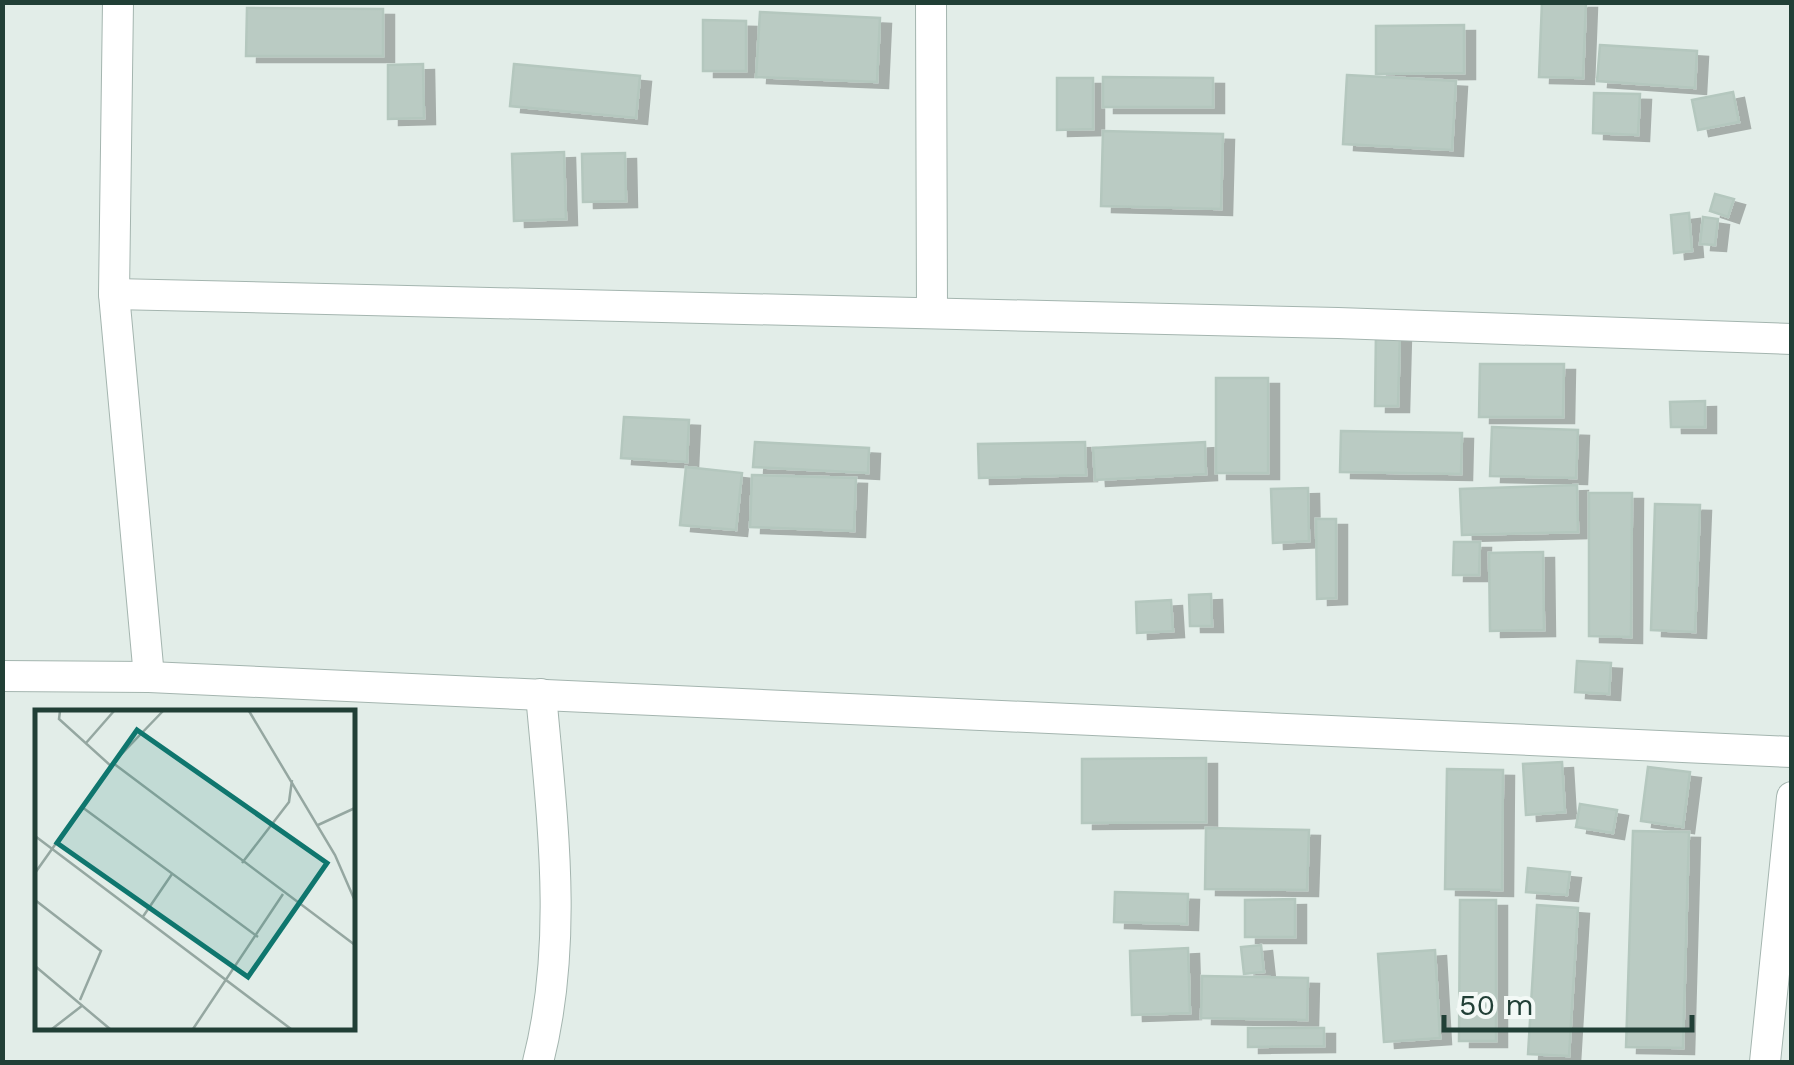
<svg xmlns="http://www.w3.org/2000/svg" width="1794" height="1065" font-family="'Work Sans',sans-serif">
<defs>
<filter id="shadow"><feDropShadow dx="11" dy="6" stdDeviation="0" flood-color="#0004"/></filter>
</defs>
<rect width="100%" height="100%" fill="#e2ede8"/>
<g fill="#bacbc3" stroke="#b4c7be" stroke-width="2.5" filter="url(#shadow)">
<polygon points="1542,2 1586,2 1583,78 1539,77"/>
<polygon points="247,8 383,9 383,56 246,56"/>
<polygon points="760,12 880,18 877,82 756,77"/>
<polygon points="703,20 746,21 746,71 703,71"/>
<polygon points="1464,25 1464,73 1376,74 1376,26"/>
<polygon points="1600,45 1697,51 1695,88 1597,81"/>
<polygon points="423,64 424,118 388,119 388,65"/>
<polygon points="514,64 640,76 636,118 510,106"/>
<polygon points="1347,75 1456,81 1452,150 1343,144"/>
<polygon points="1103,77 1213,78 1213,107 1103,107"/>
<polygon points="1057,78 1093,78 1093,129 1057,130"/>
<polygon points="1733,92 1739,122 1698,130 1692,100"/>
<polygon points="1594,93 1640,94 1638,135 1593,133"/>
<polygon points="1103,131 1223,134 1221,209 1101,206"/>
<polygon points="564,152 566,219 514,221 512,154"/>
<polygon points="625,153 626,201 583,202 582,154"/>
<polygon points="1715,194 1734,199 1728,217 1710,211"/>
<polygon points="1689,213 1692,251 1674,253 1671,215"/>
<polygon points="1703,217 1718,219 1715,245 1700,244"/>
<polygon points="1376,331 1400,331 1398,406 1375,406"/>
<polygon points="1480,364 1564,364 1563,417 1479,417"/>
<rect x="1216" y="378" width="52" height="95"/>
<polygon points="1705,401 1705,427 1671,427 1670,402"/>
<polygon points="624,417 689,420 687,462 621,458"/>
<polygon points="1492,427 1578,430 1576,478 1490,476"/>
<polygon points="1341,431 1462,433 1461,474 1340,472"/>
<polygon points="755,442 869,448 868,473 753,467"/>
<polygon points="1085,442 1086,475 979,478 978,444"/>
<polygon points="1205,442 1206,474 1095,480 1093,448"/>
<polygon points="686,467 742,473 736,530 680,525"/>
<polygon points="752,475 856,478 854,531 750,527"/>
<polygon points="1577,485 1578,532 1462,535 1460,489"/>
<polygon points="1308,488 1309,541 1273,543 1271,489"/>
<polygon points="1589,493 1632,493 1631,637 1589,636"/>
<polygon points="1655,504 1700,505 1695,632 1651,630"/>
<polygon points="1316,519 1336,519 1336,598 1317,599"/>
<polygon points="1454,542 1480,542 1479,575 1453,575"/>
<polygon points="1543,552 1544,630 1490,631 1489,553"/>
<polygon points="1211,594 1212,626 1190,626 1189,595"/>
<polygon points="1171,600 1173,631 1137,633 1136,602"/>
<polygon points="1577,661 1611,663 1609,694 1575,692"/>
<polygon points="1206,758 1206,822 1082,823 1082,759"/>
<polygon points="1562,762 1565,812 1526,815 1523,764"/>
<polygon points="1648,767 1690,772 1683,827 1641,821"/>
<polygon points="1447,769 1503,770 1502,890 1445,889"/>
<polygon points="1580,804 1617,810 1613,833 1576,827"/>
<polygon points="1206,828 1309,830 1307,890 1205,889"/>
<polygon points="1633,831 1689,832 1683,1048 1626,1047"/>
<polygon points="1528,868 1570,872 1567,895 1526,892"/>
<polygon points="1115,892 1188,894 1187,924 1114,922"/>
<polygon points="1295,899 1295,937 1245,937 1245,900"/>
<polygon points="1460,900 1496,900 1496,1041 1459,1041"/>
<polygon points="1537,905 1578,908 1569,1056 1528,1054"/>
<polygon points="1261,945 1264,972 1244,974 1241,947"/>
<polygon points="1188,948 1190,1013 1132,1015 1130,951"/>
<polygon points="1435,950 1440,1038 1384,1042 1378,954"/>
<polygon points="1202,976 1308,978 1307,1020 1201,1018"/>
<polygon points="1248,1028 1324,1028 1324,1046 1248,1047"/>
</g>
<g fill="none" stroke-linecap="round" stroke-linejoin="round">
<g stroke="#a4b5af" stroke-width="32">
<g id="street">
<polyline points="118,2 114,294 149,677"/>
<polyline points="931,2 932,313"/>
<polyline points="114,294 1338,323 1792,339"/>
<polyline points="2,676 149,677 1792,752"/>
<path d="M538 1062C569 941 552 818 541 694"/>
<polyline points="1765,1062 1792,797"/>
</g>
</g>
<use href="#street" stroke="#fff" stroke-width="30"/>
</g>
<g transform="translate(35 710)">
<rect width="320" height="320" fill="#e2ede8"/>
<path fill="none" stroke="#95a7a1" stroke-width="2.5" d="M25 1 24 9 76 56M214 1 300 145 320 191M51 33 79 1M78 53 320 235M47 97 223 227M283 115 320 98M0 126 256 319M207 153 254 92 257 70M0 163 78 53 128 1M0 190 66 241 45 290M107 208 137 164M0 256 75 319M17 319 48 295M158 319 248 184"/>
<path fill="#0f766e" fill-opacity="0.15" stroke="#0f766e" stroke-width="5" d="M102 20 292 153 213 267 22 133Z"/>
<rect width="320" height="320" fill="none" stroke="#213f36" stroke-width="5"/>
</g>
<rect width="1794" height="1065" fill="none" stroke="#213f36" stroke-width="10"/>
<path d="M1444 1015v15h248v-15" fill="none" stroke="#213f36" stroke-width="5"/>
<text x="1459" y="1015" font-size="30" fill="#213f36" stroke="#f3f9f6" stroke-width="8" paint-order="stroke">50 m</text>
</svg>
